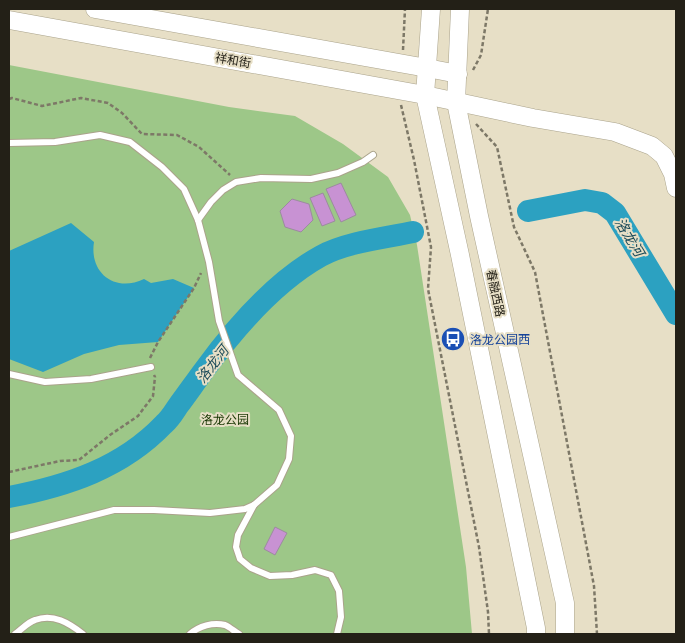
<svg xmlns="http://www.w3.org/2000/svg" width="685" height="643" font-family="Manrope,'Noto Sans SC',sans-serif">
<rect width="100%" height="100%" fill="#e7dfc6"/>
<polygon fill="#9dc788" points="9,65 229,107 295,116 343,144 388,177 410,215 417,245 466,567 472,634 9,634"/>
<path fill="#2ca1c1" d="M71 223 94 242C89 273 115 293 144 279L151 283 173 279 194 288 158 342 119 345 84 354 43 372 9 359V251Z"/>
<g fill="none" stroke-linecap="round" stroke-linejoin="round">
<g stroke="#2ca1c1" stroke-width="22">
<polyline points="528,211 585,200 602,203 615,213 676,314"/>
<path d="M9 497C67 486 122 468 164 424 170 419 174 412 178 406 187 394 196 381 205 369 235 328 276 281 321 256 347 242 385 238 413 232"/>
</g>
</g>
<g fill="#c892d3" stroke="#9c8b9f">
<polygon points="341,183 356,215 341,222 326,189"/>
<polygon points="323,193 335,221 322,226 310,198"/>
<polygon points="292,199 309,204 313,220 301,232 285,227 280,211"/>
<polygon points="275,527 287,533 275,555 264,549"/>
</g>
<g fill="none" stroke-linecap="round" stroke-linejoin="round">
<g stroke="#aaa38b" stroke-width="8">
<g id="lane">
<polyline points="9,143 55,142 100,135 130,142 162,167 184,189 198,220 209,262 219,321 238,375 279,410 291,436 289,459 277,485 254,505 245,509 210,513 154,510 114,510 9,537"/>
<polyline points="198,220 211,202 223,190 236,182 261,178 311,179 338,173 363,162 373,155"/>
<polyline points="9,374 45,382 91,379 151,367"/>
<polyline points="254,505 238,535 236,547 240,559 251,568 270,576 292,575 315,570 331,575 339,591 341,617 337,634"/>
<path d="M15 634C21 630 28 622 35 620 53 613 69 623 83 634"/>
<path d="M190 634C199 626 213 622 225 625 230 627 235 632 239 634"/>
</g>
</g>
<g stroke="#aaa38b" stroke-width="19">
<g id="secondary">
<polyline points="95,9 427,68 458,74"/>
<polyline points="431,9 425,95 460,255 536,628 536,634"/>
<polyline points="460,9 456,102 479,216 565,603 565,634"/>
<polyline points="9,20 425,95 533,118 615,132 652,146 664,156 673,174 676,188"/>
</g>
</g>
<g stroke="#7d7867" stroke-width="2.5" stroke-dasharray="4 2.5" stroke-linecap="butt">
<polyline points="403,50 405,9"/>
<polyline points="473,70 481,55 488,9"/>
<polyline points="9,99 12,98 42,106 81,98 108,103 122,113 142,134 177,135 199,147 230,175"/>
<polyline points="401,105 414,160 431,247 428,289 479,547 488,612 489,634"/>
<polyline points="476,124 497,147 514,227 535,272 594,586 597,634"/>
<polyline points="150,358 158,342 194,288 201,273"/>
<polyline points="9,472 60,461 79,460 110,435 138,416 153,396 155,377 154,375"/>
</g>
<use href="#lane" stroke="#fff" stroke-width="6"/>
<use href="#secondary" stroke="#fff" stroke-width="18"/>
</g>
<defs>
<g id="bus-disc" transform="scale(1.25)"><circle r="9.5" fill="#1a4fb4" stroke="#e7dfc6"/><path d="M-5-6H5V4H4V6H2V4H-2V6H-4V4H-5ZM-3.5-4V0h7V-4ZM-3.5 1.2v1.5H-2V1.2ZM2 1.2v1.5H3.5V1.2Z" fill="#fff"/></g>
</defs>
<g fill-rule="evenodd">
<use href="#bus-disc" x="453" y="339"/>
</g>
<g text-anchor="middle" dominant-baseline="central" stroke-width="4" stroke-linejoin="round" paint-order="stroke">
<g font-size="12" fill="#232017" stroke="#e7dfc6">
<text transform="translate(233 60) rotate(10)">祥和街</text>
<text transform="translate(496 293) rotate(78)">春融西路</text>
</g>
<g font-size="12" fill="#164399" stroke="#e7dfc6" text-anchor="start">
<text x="470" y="339">洛龙公园西</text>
</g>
<g font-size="12" fill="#1b3805" stroke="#e7dfc6">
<text x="225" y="419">洛龙公园</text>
</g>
<g font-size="14" font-style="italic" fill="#1c4b59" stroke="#e7dfc6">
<text transform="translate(630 237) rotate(59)">洛龙河</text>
<text transform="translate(212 364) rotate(-52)">洛龙河</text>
</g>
</g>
<rect width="685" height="643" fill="none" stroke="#232017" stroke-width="20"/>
</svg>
